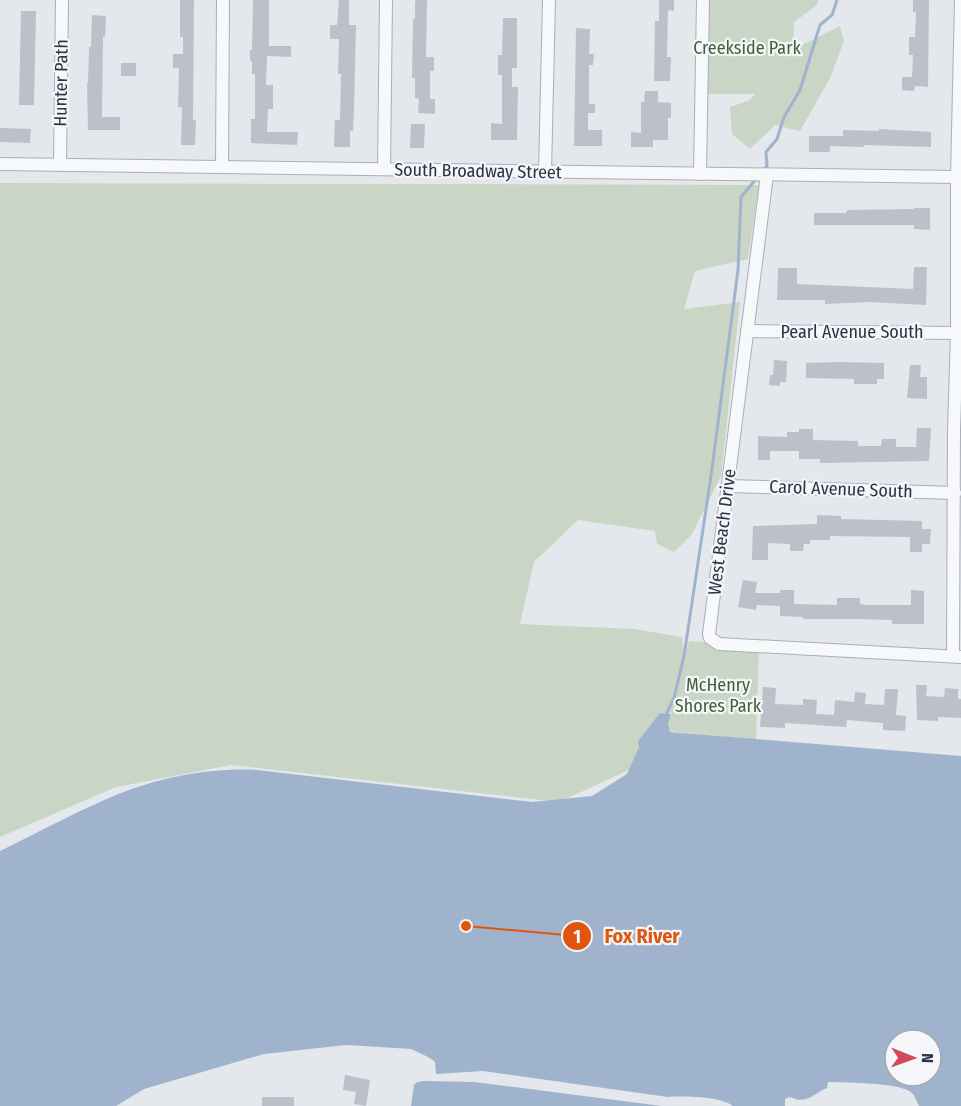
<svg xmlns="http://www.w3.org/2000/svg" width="961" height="1106" font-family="'Fira Sans Condensed',sans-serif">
<rect width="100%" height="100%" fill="#e4e7ec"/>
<g fill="#c9d6c5">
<polygon points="703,0 819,0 816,6 794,22 793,57 800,46 840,26 844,41 830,78 800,131 775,125 750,149 732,134 730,107 748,101 756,94 702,94"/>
<polygon points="0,183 759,185 748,259 695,271 684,309 740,302 721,476 692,534 674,552 657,544 655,531 578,520 534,562 520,624 634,629 682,637 684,661 689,641 759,646 756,740 669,731 668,724 672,713 660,713 639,747 631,769 559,802 231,765 116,787 0,837"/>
</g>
<g fill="#9fb4cc" fill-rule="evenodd">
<path d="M660 713 671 714 668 724 670 732 961 756V1106H919C917 1102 915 1096 912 1093 901 1082 845 1083 828 1082L827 1088C812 1094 808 1105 790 1097L785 1099V1106H733C719 1096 685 1096 668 1097L483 1071 436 1074 435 1062 428 1057 411 1049 346 1045 264 1054 144 1089 116 1106H0V851C39 832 81 809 121 793 161 777 214 767 257 770L532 802 592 796 627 774 639 747 638 741ZM895 1040H931V1076H895Z"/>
<polygon points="424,1081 474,1082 662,1106 411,1106 414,1085 417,1082"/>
</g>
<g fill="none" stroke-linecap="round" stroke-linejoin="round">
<g stroke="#9fb4cc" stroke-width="3">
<polyline points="763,171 767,166 766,152 777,139 784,117 800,90 820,25 832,15 837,0"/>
<polyline points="665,717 674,698 684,656 711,476 738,270 741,197 757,178"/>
</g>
</g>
<g fill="#bbc0ca">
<polygon points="180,0 194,0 193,120 196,120 195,145 181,145 182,107 178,107 179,68 173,68 173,54 183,54 183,37 180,37"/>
<polygon points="253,0 269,0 269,46 291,46 291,57 267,56 266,85 273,85 273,109 268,109 267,132 298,132 297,145 251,143 251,119 255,119 255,74 252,74 252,61 250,61 250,50 252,50"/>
<polygon points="339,0 349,0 349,25 356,25 354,109 353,131 350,131 350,147 334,147 335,120 340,120 341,74 338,74 339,39 330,39 330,25 337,25"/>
<polygon points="418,0 427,0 426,57 434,57 434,71 430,71 430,99 435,99 435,114 418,113 419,99 415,98 415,78 412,78 413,19 415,19 415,1"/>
<polygon points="659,0 674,0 674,11 668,10 667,57 671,57 670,81 654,81 655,21 659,21"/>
<polygon points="913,0 929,0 928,87 915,86 914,91 902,90 902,77 912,77 913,55 909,55 909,37 915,37 916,12 913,12"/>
<polygon points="21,11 36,11 34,105 19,105"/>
<polygon points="92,15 106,16 105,37 103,37 102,117 120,117 120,130 88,130 87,83 88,83 89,47 91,47"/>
<polygon points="503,18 517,18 517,68 512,68 512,87 518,87 517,140 491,140 491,123 502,124 502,75 498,75 498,55 502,55"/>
<polygon points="576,28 590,29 589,54 594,54 593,65 589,65 589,104 595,104 595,113 588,113 588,130 602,130 602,146 574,146"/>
<rect x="121" y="63" width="15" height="13"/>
<polygon points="645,91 658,91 658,102 671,103 671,118 668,118 668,140 653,140 653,147 631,147 631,132 641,133 641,102 644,102"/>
<polygon points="411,124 425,124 424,148 410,148"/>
<polygon points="0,128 31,129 30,143 0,142"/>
<polygon points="879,129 931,132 931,147 864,145 864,147 830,146 830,152 809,152 809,136 843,136 843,130 879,131"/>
<polygon points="914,208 930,208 930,230 914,229 914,225 814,225 814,213 846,213 847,210 914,209"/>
<polygon points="914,267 927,267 926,305 870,302 825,304 825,300 777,300 778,268 797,268 797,284 913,289"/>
<polygon points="774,360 787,361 786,382 780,382 780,386 769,385 770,375 773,375"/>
<polygon points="838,362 884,363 884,379 877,379 877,384 854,384 854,379 806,378 806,363"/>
<polygon points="910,365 921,365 920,377 927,377 927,399 907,398"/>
<polygon points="917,428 931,428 929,461 820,463 820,459 799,459 799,451 770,451 770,460 758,460 758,436 787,437 787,432 799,432 799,429 813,429 813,440 858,441 858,446 881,446 882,439 896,439 896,447 916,447"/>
<polygon points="817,515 841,516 841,519 922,521 922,529 931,529 930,544 922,544 922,552 910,552 910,537 830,536 830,540 810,540 810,544 804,544 803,551 790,551 790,544 768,543 768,560 752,560 753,526 817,524"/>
<polygon points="743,580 757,582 755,593 780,593 780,590 794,590 794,604 837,605 837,598 860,598 860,604 866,605 911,605 911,590 924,591 924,624 892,624 892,620 858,619 803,619 803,617 780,616 780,606 757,605 756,610 738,607"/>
<polygon points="916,685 927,685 926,696 944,697 945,688 958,689 958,699 961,699 961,718 938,717 938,721 917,720"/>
<polygon points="763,687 776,688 775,704 803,705 803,699 817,700 816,714 834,715 835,700 854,702 855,692 866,693 865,704 884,705 885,689 898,689 896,715 906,716 905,731 883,730 883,723 847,720 846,727 785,723 785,728 760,727"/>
<polygon points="345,1075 370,1080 366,1106 354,1104 356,1092 343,1090"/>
<rect x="262" y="1097" width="32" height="9"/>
</g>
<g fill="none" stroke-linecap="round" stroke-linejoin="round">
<g stroke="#a9aeb7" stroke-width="14">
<g id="minor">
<polyline points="0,164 957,177"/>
<polyline points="60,165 62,0"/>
<polyline points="222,167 223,0"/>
<polyline points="384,169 386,0"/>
<polyline points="545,172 549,0"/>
<polyline points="700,174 703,0"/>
<polyline points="767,175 709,634 710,638 719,644 961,657"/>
<polyline points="747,331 957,333"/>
<polyline points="728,486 955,493"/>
<polyline points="953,655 954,430 957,333 957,177 961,0"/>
</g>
</g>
<use href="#minor" stroke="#f7f8fa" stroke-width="12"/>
</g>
<g text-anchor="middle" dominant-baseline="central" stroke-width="4.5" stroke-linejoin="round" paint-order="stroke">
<g font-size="18" fill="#3f6138" stroke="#f4f6f9">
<text x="747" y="48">Creekside Park</text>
<text x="718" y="685">McHenry<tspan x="718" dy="21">Shores Park</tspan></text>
</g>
<g font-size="18" fill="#2b3445" stroke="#f4f6f9">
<text transform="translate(61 83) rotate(-89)">Hunter Path</text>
<text transform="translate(478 171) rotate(1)">South Broadway Street</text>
<text x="852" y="332">Pearl Avenue South</text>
<text transform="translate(841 489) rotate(2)">Carol Avenue South</text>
<text transform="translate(722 532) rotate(-83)">West Beach Drive</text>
</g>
</g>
<path fill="none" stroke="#df570f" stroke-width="2" d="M466 926L577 936"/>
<g fill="#df570f" stroke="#f4f6f9" stroke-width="2">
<circle cx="466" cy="926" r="6"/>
<circle cx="577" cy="936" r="15"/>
</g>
<g font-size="18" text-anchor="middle" font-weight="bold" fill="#fff">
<text x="577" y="943">1</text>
</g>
<g font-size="20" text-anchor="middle" font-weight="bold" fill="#df570f" stroke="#f4f6f9" stroke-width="4.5" stroke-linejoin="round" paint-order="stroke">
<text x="642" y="943">Fox River</text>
</g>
<g transform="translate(913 1058) rotate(91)"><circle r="28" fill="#f4f6f9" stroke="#a4a8b1" stroke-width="1.5"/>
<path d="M0-4.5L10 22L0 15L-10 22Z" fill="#d1495b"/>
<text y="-9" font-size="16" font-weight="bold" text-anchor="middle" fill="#2b3445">N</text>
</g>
</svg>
